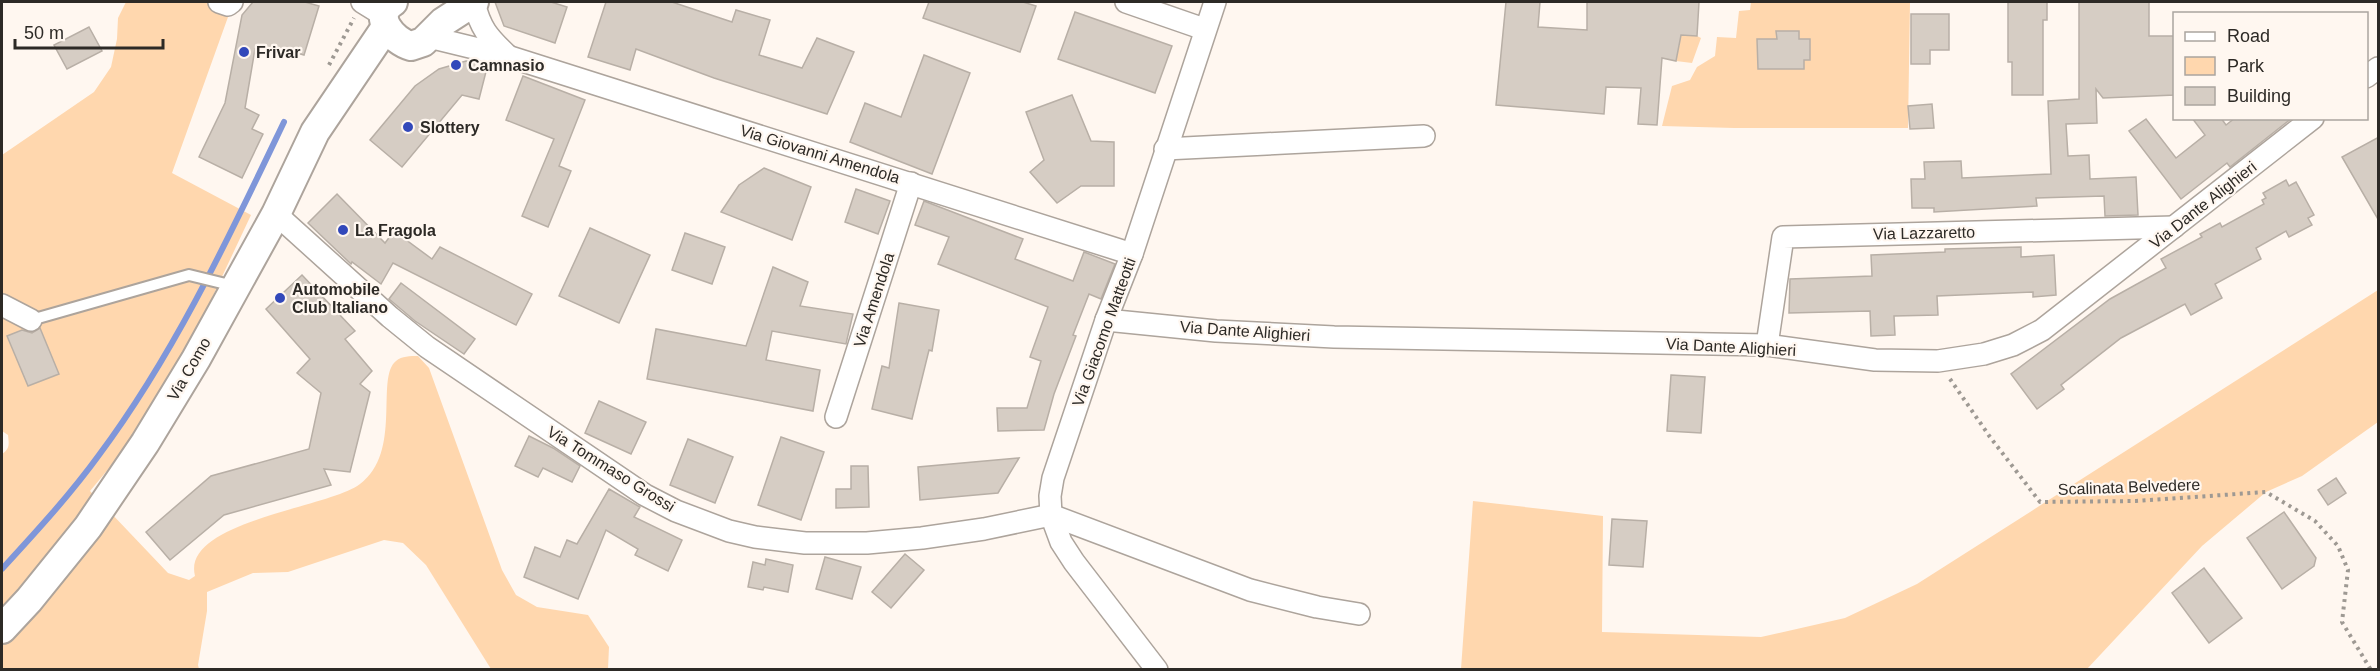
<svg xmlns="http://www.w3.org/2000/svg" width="2380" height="671" font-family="Arial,sans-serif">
<rect width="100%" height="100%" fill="#fff7f0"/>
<g fill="#ffd7ae" fill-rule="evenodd">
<path d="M126 2H217L228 17 172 173 251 215 211 300 168 379 115 461 90 491 168 573 189 580 195 576C181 521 329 508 360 484 403 452 375 378 396 361 402 356 410 356 418 356L429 368 502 570 516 595 537 607 588 615 609 647 608 669H491L426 565 403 543 384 540 288 572 253 573 207 592V611L198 665 199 669H2V454C10 449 9 444 8 435L2 431V155L94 92 111 67 117 39 118 18Z"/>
<path d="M1751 2H1910L1908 128H1734L1662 126 1672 86 1690 80 1697 67 1715 56 1717 37 1736 38 1739 11 1750 10ZM1776 32H1799V39L1810 60H1804V69H1758L1757 39H1777Z"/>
<polygon points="1660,34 1697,36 1701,38 1692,63 1676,61 1680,42 1666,39 1663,58 1659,54"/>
<polygon points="2378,290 2378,422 2302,476 2266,492 2202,546 2087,669 1461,669 1473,501 1603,516 1602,632 1761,637 1845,618 1917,584"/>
</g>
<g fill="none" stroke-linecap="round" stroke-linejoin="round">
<path stroke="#7f96d9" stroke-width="6" d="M2 569C35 533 70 495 99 455 175 353 229 237 284 122"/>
</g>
<g fill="#d6cdc4" stroke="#b8afa6" stroke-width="1.5">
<polygon points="253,2 305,2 319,6 304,55 280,48 278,56 255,49 245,108 259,115 252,129 263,134 242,178 199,157 225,103 242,15"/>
<polygon points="495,2 551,2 567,7 555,43 504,26"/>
<polygon points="606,2 672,2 732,22 736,10 770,20 759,55 802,68 817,38 854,52 827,114 714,78 636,49 630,70 588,57"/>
<polygon points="929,2 1023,2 1036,6 1020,52 923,18"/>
<polygon points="1506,2 1540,2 1538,27 1587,30 1587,2 1699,2 1697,36 1681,35 1676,61 1662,58 1657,125 1638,124 1641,88 1606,87 1604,114 1496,105"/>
<polygon points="2008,2 2047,2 2047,20 2043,20 2043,95 2012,95 2012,62 2008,62"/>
<polygon points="2079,2 2149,2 2149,36 2175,36 2175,95 2103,98 2096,89 2097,123 2066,124 2068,156 2089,155 2090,179 2136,177 2138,215 2105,216 2104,196 2036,198 2037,206 1934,212 1934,208 1912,208 1911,179 1925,179 1924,162 1961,161 1962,178 2051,174 2048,101 2079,99"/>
<polygon points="1075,12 1172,46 1155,93 1058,59"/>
<polygon points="1911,14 1949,14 1949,50 1930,50 1930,64 1911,64"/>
<polygon points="89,27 102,51 67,69 54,45"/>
<polygon points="1776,31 1799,31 1799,39 1810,39 1810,60 1804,60 1804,69 1758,69 1757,39 1777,39"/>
<polygon points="924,55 970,73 932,174 850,142 865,103 901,117"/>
<polygon points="466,61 488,64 479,99 462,95 402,167 370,140 415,86 439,69"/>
<polygon points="523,76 585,100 559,166 571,171 548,227 522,216 554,139 506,120"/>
<polygon points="1072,95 1091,141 1114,142 1114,186 1081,186 1057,203 1030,172 1044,160 1026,112"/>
<polygon points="1932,104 1934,128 1910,129 1908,106"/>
<polygon points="2192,118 2221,118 2226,125 2235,118 2292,118 2230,167 2227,163 2181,199 2129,131 2146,119 2176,158 2205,135"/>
<polygon points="2379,137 2379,221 2342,157"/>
<polygon points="764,168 811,187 792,240 721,212 739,185"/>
<polygon points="2286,180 2289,186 2296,182 2314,215 2308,218 2312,225 2289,237 2286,231 2256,248 2261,259 2215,284 2222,298 2191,315 2185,304 2121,338 2061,385 2064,389 2037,409 2011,374 2110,299 2166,268 2161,259 2202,237 2200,234 2220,223 2222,227 2264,204 2262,200 2266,198 2263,193"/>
<polygon points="856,189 890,201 878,234 845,222"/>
<polygon points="337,194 385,243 394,231 432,259 440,247 532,294 516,325 393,263 381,284 352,262 351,264 308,223"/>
<polygon points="924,201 1023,239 1015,259 1073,281 1084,252 1115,264 1101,299 1089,294 1073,335 1076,336 1054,394 1044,430 998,431 997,408 1027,408 1041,361 1030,357 1048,307 938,264 949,237 915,225"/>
<polygon points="590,228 650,255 619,323 559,296"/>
<polygon points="685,233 725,247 712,284 672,270"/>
<polygon points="2021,247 2021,257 2054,255 2056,295 2033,297 2033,292 1937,296 1938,315 1894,316 1895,335 1871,336 1870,311 1789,313 1790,279 1872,276 1871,255 1945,252 1945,249"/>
<polygon points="773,267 808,282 800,306 853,314 846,344 772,331 766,360 820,370 813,411 647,379 656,329 746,346"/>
<polygon points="302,275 355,331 345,339 372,371 360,384 370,392 350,472 324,469 331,485 224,515 170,560 146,532 211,476 309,449 321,393 297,373 310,359 266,309"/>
<polygon points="401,283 475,339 464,354 415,321 389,299"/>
<polygon points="899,303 939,310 932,351 929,350 912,419 872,409 882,366 889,368"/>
<polygon points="40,328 59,374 28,386 7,336 22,330 32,333"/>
<polygon points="1671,375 1705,377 1701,433 1667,431"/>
<polygon points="599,401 646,422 631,454 585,433"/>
<polygon points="529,436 553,448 580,466 572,482 543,468 538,477 515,466"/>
<polygon points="781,437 824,452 801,520 758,505"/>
<polygon points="688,439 733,457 715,503 670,485"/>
<polygon points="1019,458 998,493 920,500 918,467"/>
<polygon points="851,466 868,466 869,507 836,508 836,489 851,489"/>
<polygon points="2336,478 2346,493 2328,505 2318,490"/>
<polygon points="609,489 640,507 634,517 682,540 668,571 635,555 638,549 606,530 578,599 524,577 535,547 560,557 567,540 577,544"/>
<polygon points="2284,512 2316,558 2314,566 2282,589 2247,538"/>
<polygon points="1612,519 1647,521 1643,567 1609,565"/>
<polygon points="905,554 924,570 891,608 872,592"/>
<polygon points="825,557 861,567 852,599 816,589"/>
<polygon points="766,559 793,565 788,592 764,587 763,590 748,587 753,562 765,565"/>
<polygon points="2204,568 2242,618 2209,643 2172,593"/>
</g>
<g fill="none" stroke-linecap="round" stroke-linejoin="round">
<g stroke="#ada49c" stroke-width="14">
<polyline id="service" points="31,320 189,275 234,286"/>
</g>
<g stroke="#ada49c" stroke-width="24">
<g id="minor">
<polyline points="219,2 228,5 232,2"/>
<polyline points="362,2 383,15"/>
<path d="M474 2C480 28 488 37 507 55"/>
<polyline points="1126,2 1204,29"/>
<polyline points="429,37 507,56 1132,254"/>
<polyline points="2366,77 2378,68"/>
<polyline points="1165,149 1424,136"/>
<polyline points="276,214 390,317 427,347 645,495 676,511 729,531 755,537 805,543 867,543 922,538 984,529 1051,515 1250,590 1317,607 1359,614"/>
<polyline points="2,305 31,320"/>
<polyline points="1106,320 1216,331 1334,337 1767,345 1875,360 1938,361 1984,354 2013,345 2042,330 2313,118"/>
<polyline points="1767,345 1783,237 2174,227"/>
<polyline points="836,417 911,183"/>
<polyline points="1157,670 1074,562 1061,542 1051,515 1050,496 1053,478 1106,320 1132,254 1215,2"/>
</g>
</g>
<g stroke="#ada49c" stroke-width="32">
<g id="secondary">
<path d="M393 2C371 16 393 41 411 46L423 42 443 22 474 2"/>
<polyline points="2,629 29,600 88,527 145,443 196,359 276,214 315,132 386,27"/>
</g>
</g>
<g stroke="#9e9993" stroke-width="4" stroke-dasharray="3 4.5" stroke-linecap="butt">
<polyline points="329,65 354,18"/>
<polyline points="1950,379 1990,437 2040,502 2136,501 2266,492 2315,521 2338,546 2348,570 2342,622 2371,670"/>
</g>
<use href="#service" stroke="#fff" stroke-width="10"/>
<use href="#minor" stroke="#fff" stroke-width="21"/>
<use href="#secondary" stroke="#fff" stroke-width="28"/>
</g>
<g fill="#3248ba" stroke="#fff7f0" stroke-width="2">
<circle cx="244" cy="52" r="6"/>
<circle cx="456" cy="65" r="6"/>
<circle cx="408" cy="127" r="6"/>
<circle cx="343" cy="230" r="6"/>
<circle cx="280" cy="298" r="6"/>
</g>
<g text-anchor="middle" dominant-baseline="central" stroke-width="4.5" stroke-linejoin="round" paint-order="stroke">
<g font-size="16" font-weight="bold" fill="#2d2a26" stroke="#fff7f0" text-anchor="start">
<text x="256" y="52">Frivar</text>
<text x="468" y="65">Camnasio</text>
<text x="420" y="127">Slottery</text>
<text x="355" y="230">La Fragola</text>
<text x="292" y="289">Automobile<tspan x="292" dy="18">Club Italiano</tspan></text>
</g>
<g font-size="16" fill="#2d2a26" stroke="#fff7f0">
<text transform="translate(820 154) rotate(17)">Via Giovanni Amendola</text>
<text transform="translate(2203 205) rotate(-38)">Via Dante Alighieri</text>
<text transform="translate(1924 233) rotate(-1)">Via Lazzaretto</text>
<text transform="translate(874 300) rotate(-72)">Via Amendola</text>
<text transform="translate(1245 331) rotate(4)">Via Dante Alighieri</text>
<text transform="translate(1104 332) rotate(-70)">Via Giacomo Matteotti</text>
<text transform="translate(1731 347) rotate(3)">Via Dante Alighieri</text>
<text transform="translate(189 369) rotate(-60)">Via Como</text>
<text transform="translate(611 469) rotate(32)">Via Tommaso Grossi</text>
<text transform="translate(2129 487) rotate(-2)">Scalinata Belvedere</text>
</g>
</g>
<rect width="2380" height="671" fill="none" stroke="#2d2a26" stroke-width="6"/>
<rect x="2173" y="12" width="195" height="108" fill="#fff7f0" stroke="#aba59f" stroke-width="1.5"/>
<rect x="2185" y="32" width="30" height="9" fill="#ffffff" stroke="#aba59f" stroke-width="1.5"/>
<text x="2227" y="42" font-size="18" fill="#2d2a26">Road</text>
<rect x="2185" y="57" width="30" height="18" fill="#ffd7ae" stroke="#aba59f" stroke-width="1.5"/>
<text x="2227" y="72" font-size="18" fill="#2d2a26">Park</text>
<rect x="2185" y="87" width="30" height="18" fill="#d6cdc4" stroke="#aba59f" stroke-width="1.5"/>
<text x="2227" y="102" font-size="18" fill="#2d2a26">Building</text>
<path d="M15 39v9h148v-9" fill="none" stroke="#2d2a26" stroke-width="3"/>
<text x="24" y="39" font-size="18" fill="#2d2a26" stroke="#fff7f0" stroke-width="4.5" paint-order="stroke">50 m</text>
</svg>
